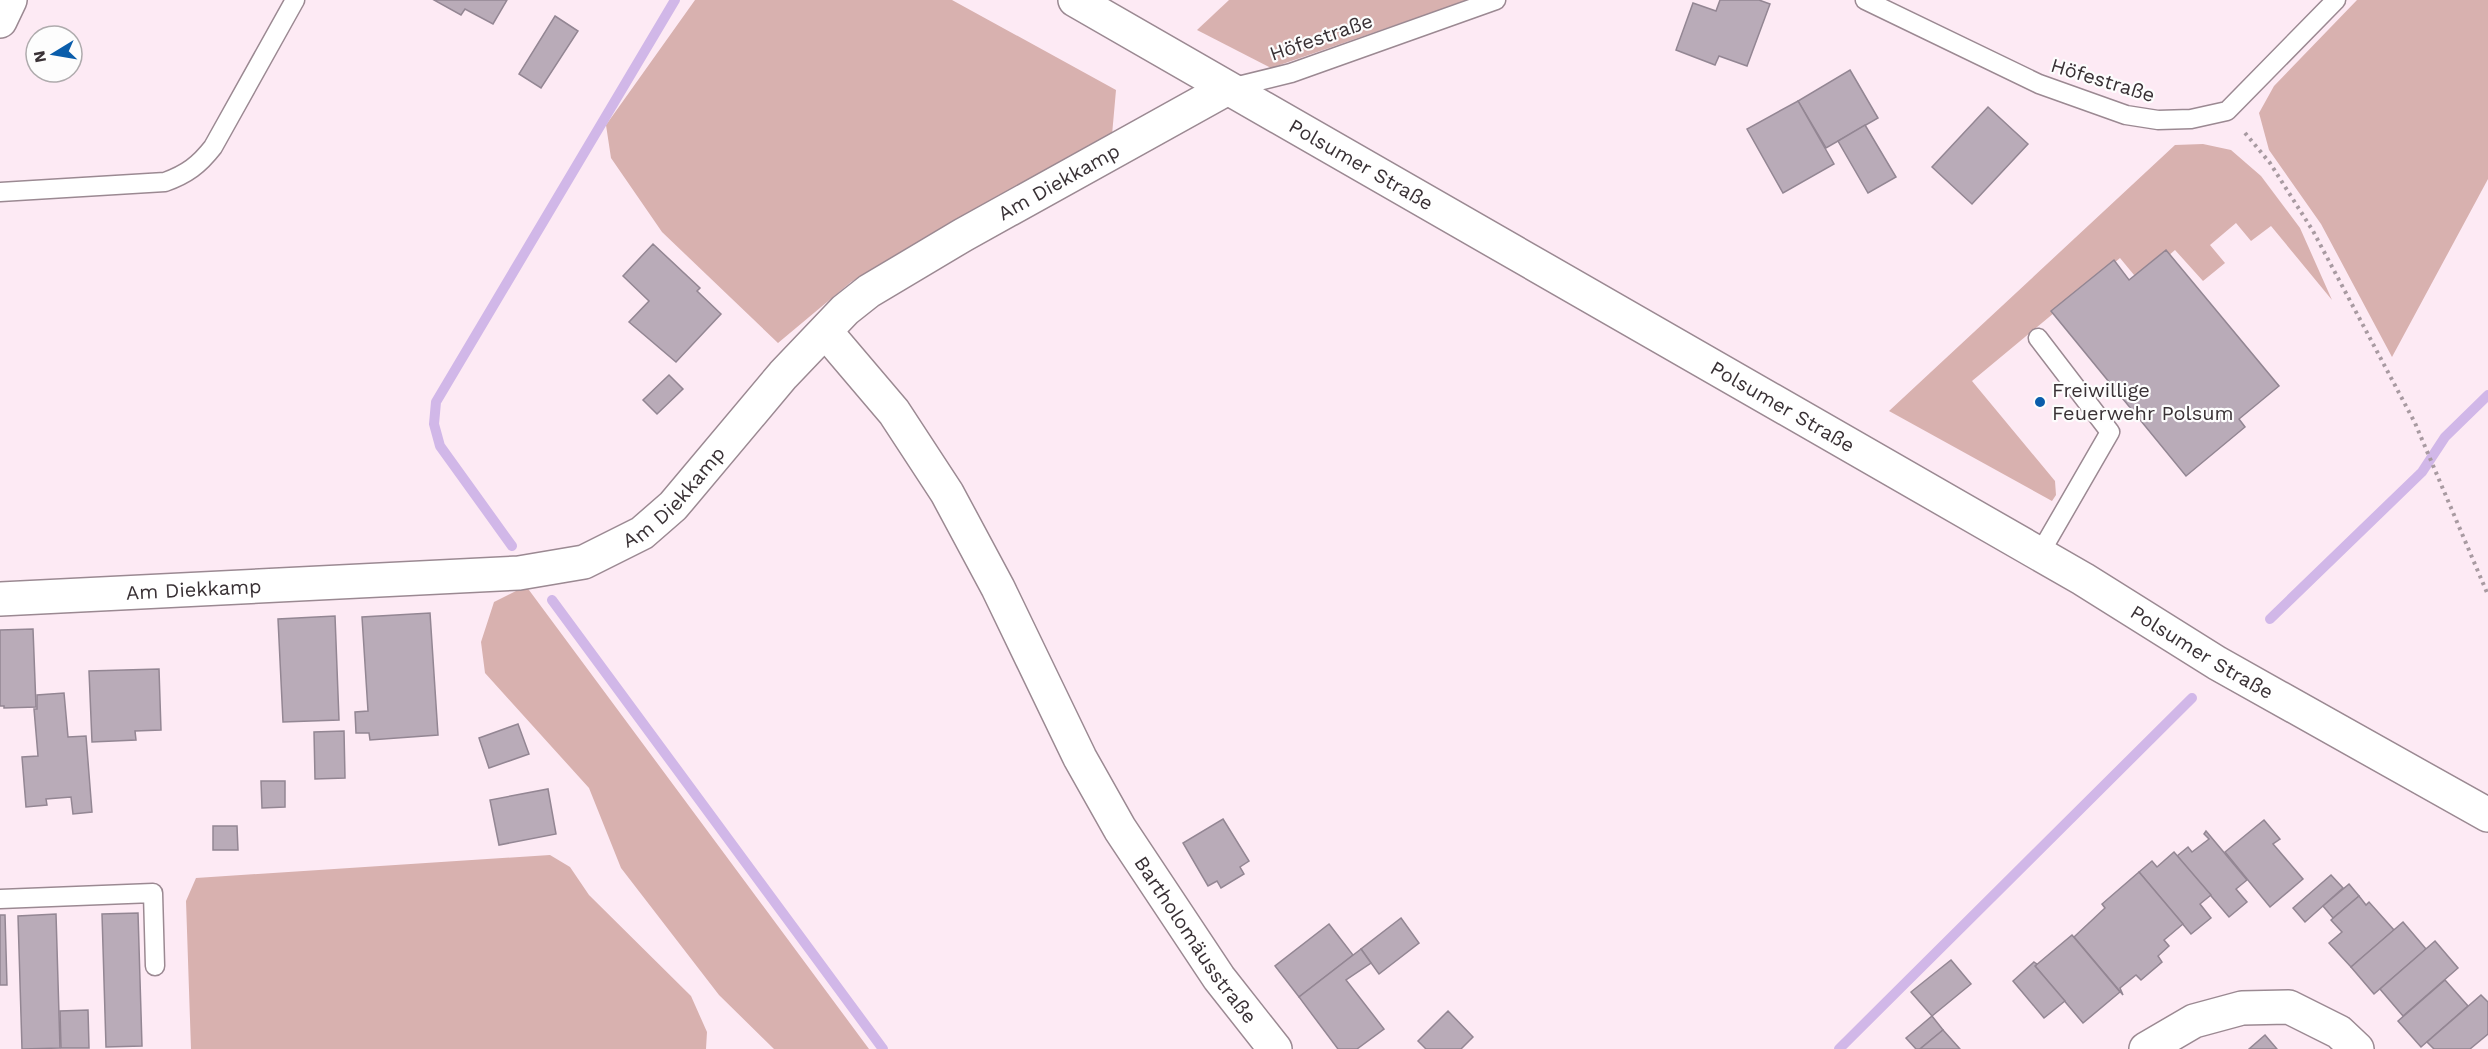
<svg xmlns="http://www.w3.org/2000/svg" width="2488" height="1049" font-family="'Work Sans',sans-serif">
<rect width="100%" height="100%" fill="#fdeaf4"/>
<g fill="#d8b1af">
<polygon points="695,0 952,0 1116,90 1112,135 851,282 778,343 662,232 611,158 606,125"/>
<polygon points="1229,0 1468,0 1271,68 1197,30"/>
<polygon points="2357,0 2488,0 2488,179 2392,357 2321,224 2269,150 2259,113 2274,86"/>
<polygon points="2203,144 2231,150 2261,176 2300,228 2332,300 2271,226 2251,241 2236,223 2210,245 2225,263 2203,281 2175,250 2139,281 2120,258 1972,381 2055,481 2056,495 2052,501 1889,411 2175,145"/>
<polygon points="526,586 869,1049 774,1049 719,995 621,868 589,788 485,673 481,642 494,602"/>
<polygon points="550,855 570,867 589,895 691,996 707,1032 706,1049 191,1049 186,901 196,878"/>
</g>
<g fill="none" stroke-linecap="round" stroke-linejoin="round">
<g stroke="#d1b7e8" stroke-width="10">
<polyline points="512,546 440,446 434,424 436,402 675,0"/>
<polyline points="552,600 883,1049"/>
<polyline points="2270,619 2422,472 2445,437 2488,395"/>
<polyline points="1839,1049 2192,698"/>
</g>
</g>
<g fill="#b9abb8" stroke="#938693" stroke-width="1.5">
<polygon points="434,0 507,0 493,24 465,9 461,15"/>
<polygon points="1720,0 1759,0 1770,4 1747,66 1719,56 1715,65 1676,50 1693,3 1716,11"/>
<polygon points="555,16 578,31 541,88 519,74"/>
<polygon points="1850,70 1878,118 1826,148 1798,101"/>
<polygon points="1798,101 1834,164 1783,193 1747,129"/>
<polygon points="1988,107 2028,144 1972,204 1932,167"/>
<polygon points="1865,125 1896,177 1868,193 1838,141"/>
<polygon points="653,244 700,288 697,291 721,314 676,362 629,322 649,301 623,276"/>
<polygon points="2166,250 2279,386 2239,419 2245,427 2186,476 2051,311 2114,260 2129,280"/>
<polygon points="669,375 683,389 657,414 643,400"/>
<polygon points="430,613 438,735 370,740 369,733 356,733 355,712 368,711 362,617"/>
<polygon points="335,616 339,720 283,722 278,619"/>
<polygon points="33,629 36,707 4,708 4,706 0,706 0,630"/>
<polygon points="159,669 161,730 135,731 136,740 92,742 89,671"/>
<polygon points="64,693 68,737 86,736 92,812 73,814 71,797 46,799 47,805 26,807 22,757 38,756 34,709 37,709 37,695"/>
<polygon points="518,724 529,754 489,768 479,738"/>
<polygon points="344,731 345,778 315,779 314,732"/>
<polygon points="261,781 285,781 285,807 262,808"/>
<polygon points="548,789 556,834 499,845 490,800"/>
<polygon points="1223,819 1249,861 1240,867 1244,874 1221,888 1217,881 1208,886 1183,843"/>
<polygon points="2264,820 2280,839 2273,844 2303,879 2270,907 2225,852"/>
<polygon points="213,826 237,826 238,850 213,850"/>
<polygon points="2206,831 2247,880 2236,889 2247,902 2229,917 2177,856 2188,847 2192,852 2209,839 2204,834"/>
<polygon points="2174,852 2211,895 2200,904 2211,918 2191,934 2139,872 2152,861 2157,867"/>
<polygon points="2139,872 2183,924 2164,940 2169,946 2158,956 2162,962 2141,980 2136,975 2120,988 2123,995 2074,937 2105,908 2102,904"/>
<polygon points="2331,875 2343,888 2305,922 2293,908"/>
<polygon points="2349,884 2359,896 2333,918 2323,906"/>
<polygon points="2359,896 2366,905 2369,902 2394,930 2351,967 2329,943 2342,932 2331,920"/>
<polygon points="138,913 142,1046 106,1047 102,914"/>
<polygon points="56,914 60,1048 22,1049 18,916"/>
<polygon points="0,915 5,915 7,985 0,985"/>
<polygon points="1401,918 1419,943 1379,974 1361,949"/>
<polygon points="2403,922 2426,949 2374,994 2351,967"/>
<polygon points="1329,924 1353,955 1299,997 1275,966"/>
<polygon points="2072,935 2120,992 2083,1023 2035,966"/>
<polygon points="2435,941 2458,968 2403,1016 2380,989"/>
<polygon points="1361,949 1371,963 1346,980 1384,1029 1357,1049 1338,1049 1299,997"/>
<polygon points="1951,960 1971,984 1932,1016 1911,992"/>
<polygon points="2034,962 2037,964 2035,966 2065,1001 2044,1018 2013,981"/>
<polygon points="2445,980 2468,1006 2421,1047 2398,1021"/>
<polygon points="2481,995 2488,1002 2488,1034 2470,1049 2434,1049 2427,1042"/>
<polygon points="88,1010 89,1048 61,1048 60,1011"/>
<polygon points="1448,1011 1473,1037 1461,1049 1426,1049 1418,1041"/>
<polygon points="1932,1016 1943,1030 1920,1049 1916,1049 1906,1038"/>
<polygon points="1943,1030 1960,1049 1920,1049"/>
<polygon points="2265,1035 2277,1049 2249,1049"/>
</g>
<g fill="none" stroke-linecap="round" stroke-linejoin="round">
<g stroke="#9b8992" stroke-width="21">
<g id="service">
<polyline points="1865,0 2039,84 2126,115 2158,120 2191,119 2227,111 2336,0"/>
<polyline points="1230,88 1291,73 1496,0"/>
<path d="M0 192 165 182C187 174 199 165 213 147L295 0"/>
<polyline points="2038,338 2110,432 2039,555"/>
<polyline points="0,899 153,893 155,966"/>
</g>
</g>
<g stroke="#9b8992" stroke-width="36">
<g id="minor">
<polyline points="0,21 10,0"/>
<path id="s1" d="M826 332 894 412 947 493 998 588 1080 758 1120 829 1219 978 1275 1049"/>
<path id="s2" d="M0 599 519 573 584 562 642 533 673 506 783 375 845 310 869 291 963 235 1226 89"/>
<polyline points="2146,1049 2194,1021 2242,1008 2289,1007 2339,1032 2357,1049"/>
</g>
</g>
<g stroke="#9b8992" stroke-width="36">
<g id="secondary">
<path id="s3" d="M1075 0 2083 579 2217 663 2488 815"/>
</g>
</g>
<polyline stroke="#a89aa1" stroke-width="4" stroke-dasharray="3 4.5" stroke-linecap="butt" points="2245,133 2270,163 2313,231 2415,423 2488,595"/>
<use href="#service" stroke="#fff" stroke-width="18"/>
<use href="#minor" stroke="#fff" stroke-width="33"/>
<use href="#secondary" stroke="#fff" stroke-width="33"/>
</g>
<circle fill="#0a5dab" stroke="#fdfdfd" stroke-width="2" cx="2040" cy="402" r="6"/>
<g text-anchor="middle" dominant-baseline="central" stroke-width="4.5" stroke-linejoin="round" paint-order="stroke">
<g font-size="20" fill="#393135" stroke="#fdfdfd">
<text transform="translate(1321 37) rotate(-19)">Höfestraße</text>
<text transform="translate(2103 80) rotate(17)">Höfestraße</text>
<text stroke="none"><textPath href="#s3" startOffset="330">Polsumer Straße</textPath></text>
<text stroke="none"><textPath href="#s2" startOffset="1202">Am Diekkamp</textPath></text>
<text stroke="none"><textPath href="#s3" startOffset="816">Polsumer Straße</textPath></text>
<text stroke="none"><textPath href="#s2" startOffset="698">Am Diekkamp</textPath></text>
<text stroke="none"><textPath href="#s2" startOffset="194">Am Diekkamp</textPath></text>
<text stroke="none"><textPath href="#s3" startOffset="1302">Polsumer Straße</textPath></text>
<text stroke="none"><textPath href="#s1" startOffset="714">Bartholomäusstraße</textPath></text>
</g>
<g font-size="20" fill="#393135" stroke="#fdfdfd" text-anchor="start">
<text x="2052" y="390">Freiwillige<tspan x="2052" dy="23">Feuerwehr Polsum</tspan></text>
</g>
</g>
<g transform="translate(54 54) rotate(259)"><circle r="28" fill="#fdfdfd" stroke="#afabad" stroke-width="1.5"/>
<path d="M0-4.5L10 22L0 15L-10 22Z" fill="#0a5dab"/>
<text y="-9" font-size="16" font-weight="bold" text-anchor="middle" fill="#393135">N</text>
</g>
</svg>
